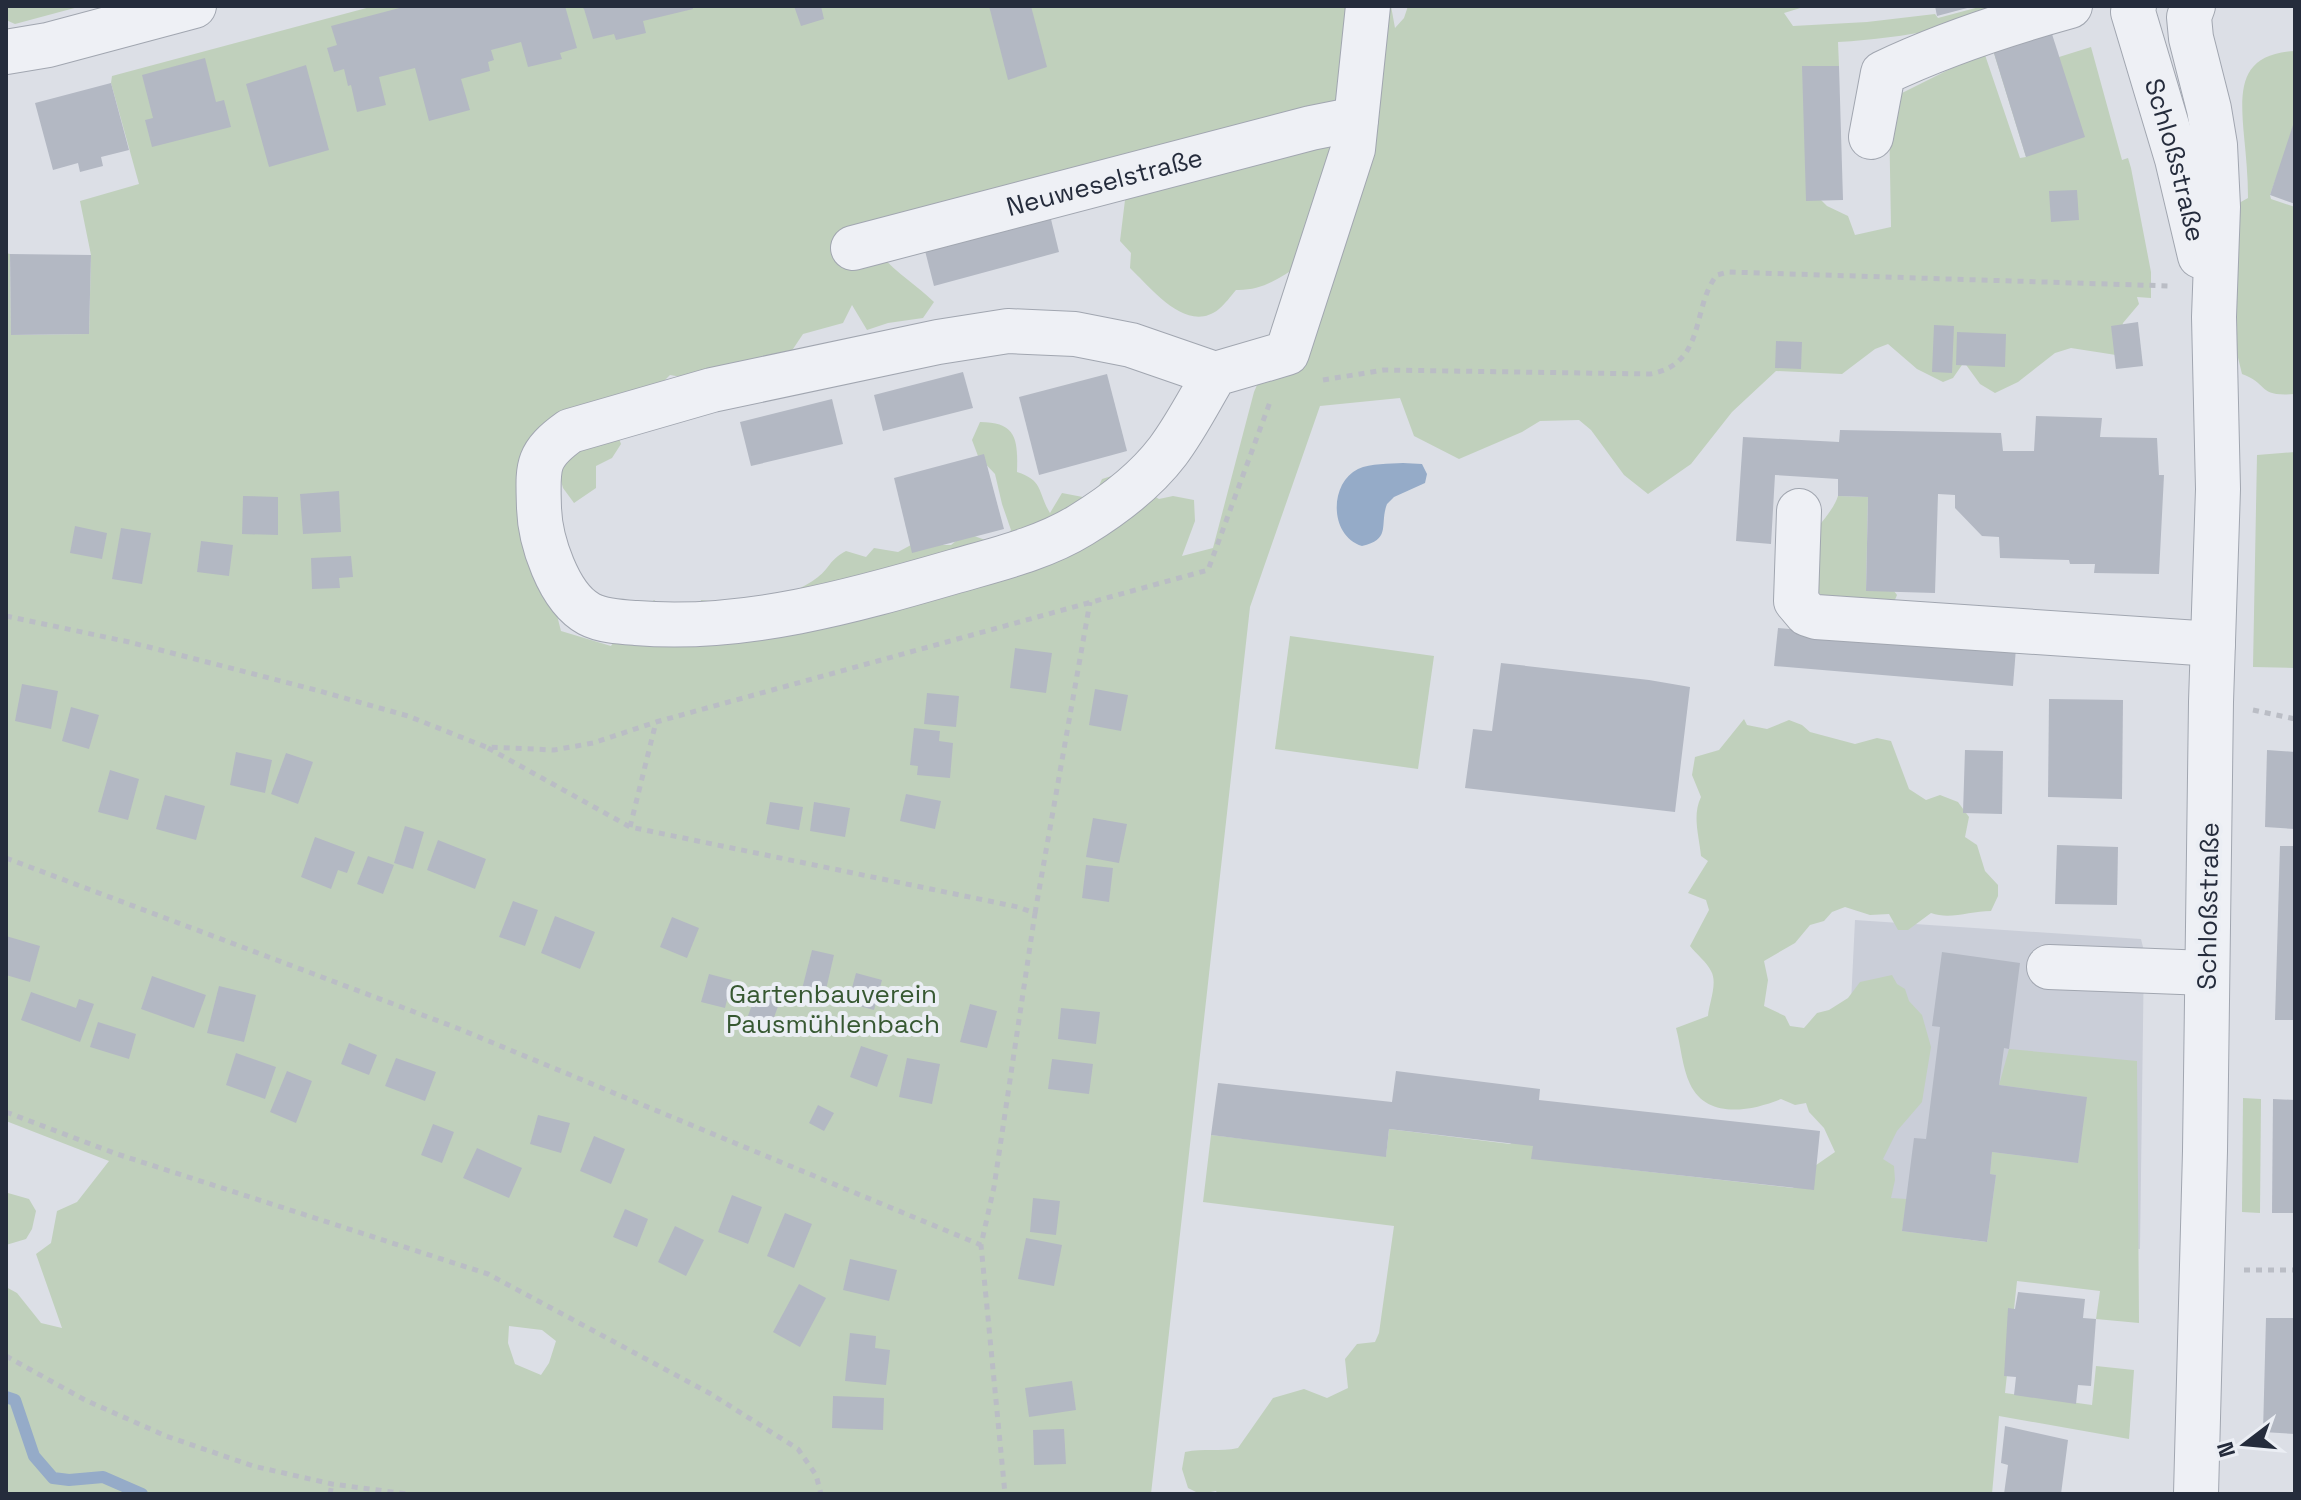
<svg xmlns="http://www.w3.org/2000/svg" width="2301" height="1500" font-family="'Space Grotesk',sans-serif">
<rect width="100%" height="100%" fill="#dcdfe6"/>
<polygon fill="#caced8" points="1855,920 2141,939 2144,951 2140,1249 1840,1231"/>
<g fill="#c0d0bc" fill-rule="evenodd">
<polygon points="6,6 82,6 15,24 6,20"/>
<path d="M374 6H1391L1395 28 1404 18 1408 6H1807L1784 13 1793 26 1867 22 1935 14 1938 18 1983 6H2032C1965 25 1909 38 1838 42L1839 66H1814L1811 74 1818 197 1827 206 1848 216 1855 235 1891 227 1889 114 1898 95 1984 52 2020 158 2026 157 1993 50 2059 57 2091 47 2122 160 2128 158 2131 168 2151 272V298L2137 297 2139 304 2123 323 2116 355 2071 348 2055 353 2018 382 1995 393 1980 384 1964 362 1953 378 1943 382 1917 369 1888 344 1875 349 1842 374 1776 371 1732 412 1691 464 1648 494 1624 475 1591 430 1579 420 1540 421 1522 432 1459 459 1414 436 1400 398 1320 406 1250 607 1151 1494H6V1287L17 1293 41 1323 62 1328 36 1254 51 1243 57 1211 77 1202 109 1161 6 1121V253L10 254 11 335 89 334 91 255 80 201 139 184 111 83 112 76ZM1121 185 1125 200 1120 241 1131 253 1130 268C1151 288 1187 335 1219 309 1225 304 1231 296 1236 290 1262 291 1280 278 1301 264L1292 303 1254 392 1213 548 1182 556 1195 521 1194 500 1173 496 1159 499 1149 493 1131 470 1102 479 1093 499 1062 493 1050 513C1037 491 1044 481 1017 472 1018 440 1017 422 980 422L972 440 978 456 995 474 1002 504 1011 530 999 545 966 533 951 545H911L898 552 874 548 866 557 846 551C828 561 830 568 818 577 788 601 737 605 701 600L700 611 671 612 654 600 623 628 611 646 561 631 526 494 555 460 563 488 574 503 596 488V466L612 458 621 444 608 408 651 394 670 375 699 380 789 355 803 334 843 323 852 305 867 330 888 323 923 318 934 302C917 285 897 274 881 255ZM509 1326 542 1330 556 1341 549 1363 541 1375 515 1364 508 1343Z"/>
<path d="M2295 51V125L2270 195 2271 199 2295 207V394C2256 397 2270 384 2242 374L2232 333 2239 203 2248 198C2248 177 2246 156 2244 136 2240 91 2238 54 2295 51Z"/>
<polygon points="2295,452 2295,668 2253,667 2257,455"/>
<path d="M1838 496 1868 497 1866 590 1894 591 1897 595 1894 602 1838 596 1833 600 1826 599 1818 592V527C1825 518 1834 508 1838 496Z"/>
<polygon points="1290,636 1434,656 1418,769 1275,749"/>
<path d="M1744 719 1747 725 1767 729 1789 720 1802 725 1810 732 1855 744 1877 738 1891 741 1909 789 1926 800 1940 795 1958 802 1969 817 1965 837 1977 845 1985 871 1998 885V896L1991 911C1970 911 1950 920 1931 913L1908 930H1898L1889 914 1870 915 1845 907 1832 912 1824 921 1810 925 1795 943 1764 961 1768 980 1764 1006 1785 1016 1790 1026 1804 1028 1817 1013 1829 1010 1848 998 1860 982 1892 975 1897 984 1905 989 1909 1001 1922 1015 1931 1047 1922 1102 1897 1131 1883 1159 1894 1166 1895 1180 1891 1198 1907 1199 1902 1231 1987 1242 1996 1175 1990 1174 1992 1152 2078 1163 2086 1097 1999 1085 2009 1049 2137 1061 2139 1323 2096 1319 2100 1291 2017 1281 2005 1393 2092 1405 2096 1366 2134 1370 2129 1439 1999 1416 1992 1494H1218L1216 1491 1200 1494 1188 1488 1182 1469 1185 1452C1204 1448 1220 1452 1238 1448L1273 1398 1304 1389 1327 1398 1348 1388 1345 1359 1357 1344 1375 1342 1379 1333 1394 1226 1203 1202 1211 1135 1386 1156 1389 1129 1510 1144 1524 1135 1597 1166 1793 1188 1809 1170 1835 1152 1824 1128 1809 1112 1806 1103 1795 1105 1781 1099C1751 1111 1707 1120 1690 1084 1682 1067 1681 1046 1676 1028L1708 1016C1709 1003 1718 983 1711 971 1707 962 1696 954 1690 946L1709 910 1706 900 1688 893 1708 861 1701 856C1699 835 1692 816 1701 797L1692 775 1695 757 1719 750Z"/>
<polygon points="2243,1098 2261,1099 2260,1213 2242,1212"/>
<polygon points="8,1193 29,1199 36,1211 32,1229 26,1239 6,1245"/>
</g>
<path fill="#95abc8" d="M1403 463 1422 464 1427 474 1425 483 1394 497 1387 504C1379 525 1392 539 1362 546 1329 536 1329 483 1358 469 1371 463 1389 464 1403 463Z"/>
<g fill="none" stroke-linecap="round" stroke-linejoin="round">
<polyline stroke="#95abc8" stroke-width="12" points="6,1397 15,1400 34,1456 53,1478 69,1480 103,1477 142,1494"/>
</g>
<g fill="#b3b8c3">
<polygon points="407,6 548,6 548,8 565,6 577,48 560,53 562,59 528,67 521,42 491,50 494,60 488,62 490,71 461,79 470,110 429,121 415,68 379,77 386,105 357,112 351,85 348,86 344,69 334,72 327,48 337,45 331,26"/>
<polygon points="581,6 692,6 693,9 643,21 646,33 616,40 614,34 593,39 584,9"/>
<polygon points="794,6 821,6 824,19 801,26"/>
<polygon points="989,6 1031,6 1047,67 1008,80"/>
<polygon points="1935,6 1970,6 1971,7 1937,16"/>
<polygon points="2051,31 2085,137 2026,157 1993,50"/>
<polygon points="205,58 216,102 224,100 231,127 152,147 145,120 153,118 142,75"/>
<polygon points="306,65 329,150 269,167 246,84"/>
<polygon points="1802,66 1839,66 1843,200 1806,201"/>
<polygon points="111,83 129,150 101,157 103,166 80,172 78,163 53,170 35,103"/>
<polygon points="2294,122 2295,122 2295,204 2270,195"/>
<polygon points="2077,190 2079,220 2051,222 2049,191"/>
<polygon points="1048,207 1059,252 934,286 922,239"/>
<polygon points="10,254 91,255 89,334 11,335"/>
<polygon points="2138,322 2143,366 2116,369 2111,326"/>
<polygon points="1934,325 1954,326 1952,373 1932,372"/>
<polygon points="1957,332 2006,334 2005,367 1956,365"/>
<polygon points="1776,341 1802,342 1801,369 1775,368"/>
<polygon points="963,372 973,408 883,431 874,395"/>
<polygon points="1107,374 1127,451 1039,475 1019,397"/>
<polygon points="832,399 843,444 751,466 740,422"/>
<polygon points="2036,416 2102,418 2100,437 2157,438 2159,475 2164,475 2159,574 2094,573 2095,564 2070,564 2069,560 2000,558 1999,537 1982,536 1955,508 1955,495 1938,494 1935,593 1866,591 1868,497 1838,496 1838,479 1775,475 1771,544 1736,541 1743,437 1839,442 1840,430 2001,433 2003,451 2034,451"/>
<polygon points="984,454 1004,529 912,553 894,478"/>
<polygon points="339,491 341,532 303,534 300,494"/>
<polygon points="243,496 278,497 278,535 242,534"/>
<polygon points="75,526 107,533 102,559 70,553"/>
<polygon points="121,528 151,533 142,584 112,579"/>
<polygon points="201,541 233,545 229,576 197,572"/>
<polygon points="351,556 353,577 339,578 340,588 312,589 311,558"/>
<polygon points="1778,628 2016,648 2013,686 1774,666"/>
<polygon points="1015,648 1052,653 1046,693 1010,688"/>
<polygon points="1501,663 1649,680 1690,687 1675,812 1465,788 1473,729 1492,731"/>
<polygon points="22,684 58,691 51,729 15,721"/>
<polygon points="1095,689 1128,695 1121,731 1089,725"/>
<polygon points="927,693 959,696 956,727 924,724"/>
<polygon points="2049,699 2123,700 2122,799 2048,797"/>
<polygon points="71,707 99,715 89,749 62,741"/>
<polygon points="914,728 940,731 939,741 953,743 950,778 917,775 918,766 910,765"/>
<polygon points="1965,750 2003,751 2002,814 1963,813"/>
<polygon points="2267,750 2295,752 2295,829 2265,827"/>
<polygon points="236,752 272,760 265,793 230,785"/>
<polygon points="286,753 313,762 298,804 271,794"/>
<polygon points="110,770 139,779 128,820 98,812"/>
<polygon points="906,794 941,801 935,829 900,821"/>
<polygon points="165,795 205,806 196,840 156,829"/>
<polygon points="770,802 803,807 799,830 766,824"/>
<polygon points="814,802 850,808 845,837 810,831"/>
<polygon points="1093,818 1127,824 1119,863 1086,857"/>
<polygon points="405,826 424,832 413,869 394,863"/>
<polygon points="315,837 355,852 347,873 338,870 331,889 301,877"/>
<polygon points="438,840 486,859 475,889 427,870"/>
<polygon points="2057,845 2118,847 2117,905 2055,904"/>
<polygon points="2280,846 2295,846 2295,1020 2275,1020"/>
<polygon points="368,856 394,865 383,894 357,884"/>
<polygon points="1086,865 1113,868 1109,902 1082,898"/>
<polygon points="513,901 538,910 525,946 499,937"/>
<polygon points="555,916 595,932 580,969 541,953"/>
<polygon points="672,917 699,928 687,958 660,947"/>
<polygon points="6,936 40,946 30,982 6,975"/>
<polygon points="812,950 834,955 825,994 802,989"/>
<polygon points="1942,952 2020,963 2009,1049 2004,1048 1999,1085 2087,1097 2078,1163 1992,1152 1990,1174 1996,1175 1987,1242 1902,1231 1914,1138 1926,1139 1940,1027 1932,1026"/>
<polygon points="856,973 882,980 874,1010 848,1003"/>
<polygon points="709,974 732,980 725,1008 701,1002"/>
<polygon points="152,976 206,995 194,1028 141,1009"/>
<polygon points="219,986 256,995 244,1042 207,1033"/>
<polygon points="758,989 781,998 767,1037 743,1029"/>
<polygon points="31,992 76,1008 79,999 94,1004 80,1042 21,1020"/>
<polygon points="970,1004 997,1011 987,1048 960,1042"/>
<polygon points="1061,1008 1100,1012 1096,1044 1058,1039"/>
<polygon points="98,1022 136,1034 129,1059 90,1047"/>
<polygon points="349,1043 377,1055 369,1075 341,1064"/>
<polygon points="861,1046 888,1055 877,1087 850,1077"/>
<polygon points="236,1053 276,1067 265,1099 226,1085"/>
<polygon points="396,1058 436,1072 425,1101 385,1086"/>
<polygon points="907,1058 940,1064 932,1104 899,1097"/>
<polygon points="1052,1059 1093,1064 1089,1094 1048,1089"/>
<polygon points="287,1071 312,1081 296,1123 270,1112"/>
<polygon points="1396,1071 1540,1089 1539,1100 1820,1131 1814,1190 1531,1159 1533,1146 1389,1129 1386,1157 1211,1135 1218,1083 1392,1102"/>
<polygon points="2273,1099 2295,1100 2295,1213 2272,1213"/>
<polygon points="818,1105 834,1113 824,1131 809,1123"/>
<polygon points="538,1115 570,1123 561,1153 530,1144"/>
<polygon points="433,1124 454,1132 442,1163 421,1155"/>
<polygon points="594,1136 625,1149 611,1184 580,1171"/>
<polygon points="477,1148 522,1168 509,1198 463,1178"/>
<polygon points="732,1195 762,1207 748,1244 718,1232"/>
<polygon points="1033,1198 1060,1201 1056,1235 1030,1232"/>
<polygon points="625,1209 648,1219 637,1247 613,1237"/>
<polygon points="785,1213 812,1224 794,1268 767,1256"/>
<polygon points="675,1226 704,1240 686,1276 658,1262"/>
<polygon points="1026,1238 1062,1245 1054,1286 1018,1279"/>
<polygon points="850,1259 897,1270 889,1301 843,1290"/>
<polygon points="799,1284 826,1298 800,1347 773,1332"/>
<polygon points="2018,1292 2085,1299 2083,1318 2096,1319 2091,1386 2078,1385 2076,1404 2014,1395 2016,1377 2004,1376 2008,1308 2015,1309"/>
<polygon points="2266,1318 2295,1318 2295,1434 2263,1432"/>
<polygon points="850,1333 876,1336 875,1348 890,1350 886,1385 845,1381"/>
<polygon points="1072,1381 1076,1410 1029,1417 1025,1388"/>
<polygon points="833,1396 884,1398 883,1430 832,1428"/>
<polygon points="2005,1426 2068,1440 2061,1494 2004,1494 2008,1465 2001,1463"/>
<polygon points="1064,1429 1066,1464 1034,1465 1033,1430"/>
</g>
<g fill="none" stroke-linecap="round" stroke-linejoin="round">
<g stroke="#a1a6b0" stroke-width="46">
<g id="minor">
<path id="s1" d="M2134 6 2133 12 2177 159 2200 256"/>
<polyline points="2193,6 2189,17 2191,38 2209,109 2215,145 2218,207 2214,317 2218,489 2211,702 2205,1151 2196,1494"/>
<polyline points="6,52 48,45 194,6"/>
<path d="M1871 137 1883 73C1944 44 2005 24 2070 6"/>
<path id="s2" d="M853 248 1311 128 1356 119"/>
<path d="M1215 374C1200 399 1186 427 1168 451 1146 480 1112 506 1081 525 1044 548 998 559 956 571 853 601 744 632 636 623 621 622 602 621 589 614 558 597 540 540 539 508 538 467 535 456 570 431L712 390 938 342 1008 331 1075 334 1131 345 1215 374 1287 353 1353 149 1368 6"/>
<polyline points="1799,511 1796,601 1807,614 1816,617 2213,644"/>
<polyline points="2049,967 2207,973"/>
</g>
</g>
<g stroke="#babdc5" stroke-width="5" stroke-dasharray="6 6" stroke-linecap="butt">
<path d="M1323 380 1384 370 1650 374C1707 364 1691 307 1717 275L1728 272 2170 286"/>
<polyline points="6,616 129,642 316,690 408,716 486,747 554,750 593,743 656,722 1208,570 1270,402"/>
<polyline points="2253,710 2295,719"/>
<polyline points="488,748 630,827 1018,907 1035,913 994,1187 981,1245 1005,1494"/>
<polyline points="630,827 656,722"/>
<polyline points="6,858 457,1028 981,1245"/>
<polyline points="1035,913 1090,602"/>
<polyline points="6,1112 117,1154 488,1274 711,1394 798,1449 816,1475 821,1494"/>
<polyline points="2244,1270 2295,1270"/>
<polyline points="6,1356 85,1400 166,1436 253,1466 332,1484 407,1494"/>
<polyline points="330,1494 332,1484"/>
</g>
<use href="#minor" stroke="#eef0f5" stroke-width="44"/>
</g>
<g text-anchor="middle" dominant-baseline="central" stroke-width="8" stroke-linejoin="round" paint-order="stroke">
<g font-size="26" fill="#252c3c" stroke="#ebeef4">
<text stroke="none"><textPath href="#s1" startOffset="160">Schloßstraße</textPath></text>
<text stroke="none"><textPath href="#s2" startOffset="260">Neuweselstraße</textPath></text>
<text transform="translate(2208 906) rotate(-89)">Schloßstraße</text>
</g>
<g font-size="26" fill="#375832" stroke="#ebeef4">
<text x="833" y="994">Gartenbauverein<tspan x="833" dy="30">Pausmühlenbach</tspan></text>
</g>
</g>
<rect width="2301" height="1500" fill="none" stroke="#252c3c" stroke-width="16"/>
<g transform="translate(2245 1444) rotate(254)" stroke="#ebeef4" stroke-width="6" paint-order="stroke">
<path d="M0-6L14 30L0 20L-14 30Z" fill="#252c3c"/>
<text y="-12" font-size="22" font-weight="bold" text-anchor="middle" fill="#252c3c">N</text>
</g>
</svg>
